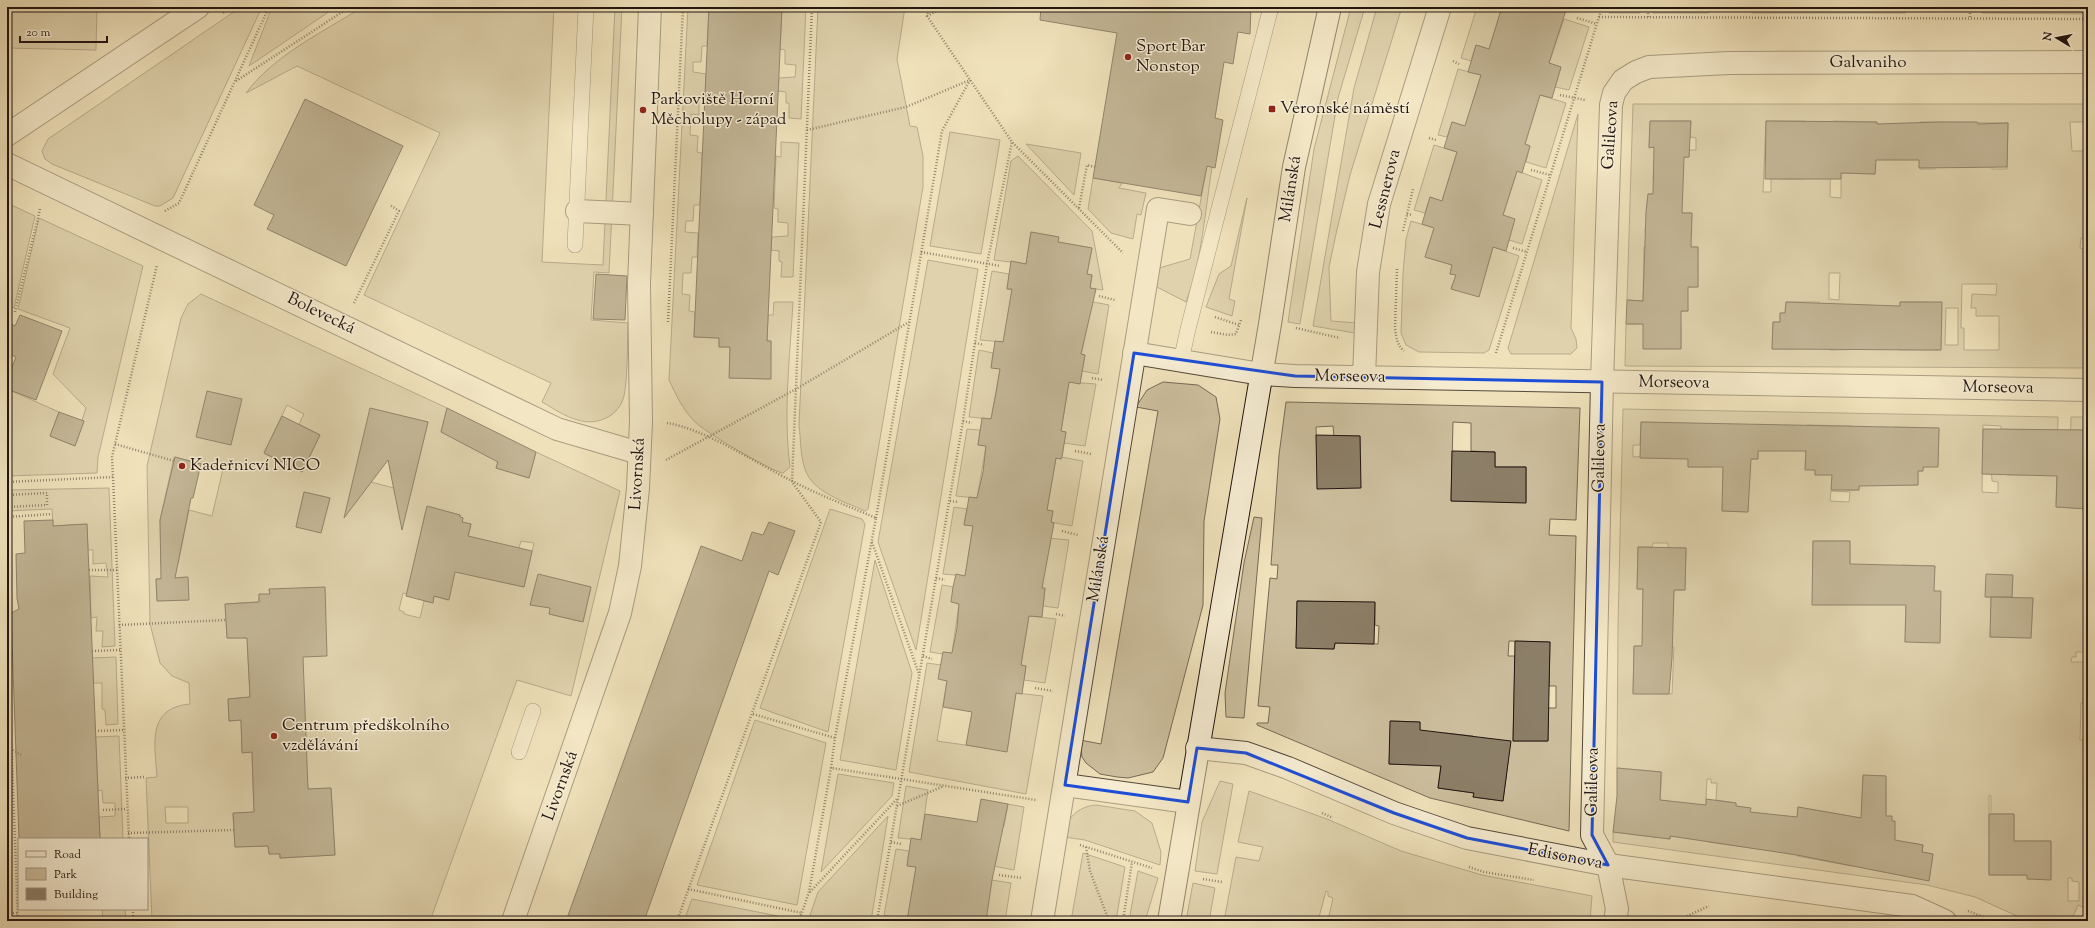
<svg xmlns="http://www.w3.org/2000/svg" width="2095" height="928" font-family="'Sorts Mill Goudy',serif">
<rect width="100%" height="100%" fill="#efe1ba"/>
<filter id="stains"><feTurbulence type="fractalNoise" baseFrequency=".005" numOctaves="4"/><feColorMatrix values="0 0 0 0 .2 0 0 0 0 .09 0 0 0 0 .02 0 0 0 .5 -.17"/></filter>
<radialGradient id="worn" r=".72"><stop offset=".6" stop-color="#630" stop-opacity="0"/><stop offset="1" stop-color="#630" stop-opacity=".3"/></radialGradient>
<g fill="#ccbe9d" stroke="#766a56" fill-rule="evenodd">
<polygon points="7,7 97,7 96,50 7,48"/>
<polygon points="241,7 262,7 173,198 160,206 155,206 52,164 45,159 42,151 48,139"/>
<polygon points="272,7 336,7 249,66"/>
<path d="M363 7H554L542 262 603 265 615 7H622L609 273 594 272 591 320 628 323C627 344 628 377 624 396 619 417 596 426 578 420 565 417 553 408 542 402L551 383 364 295 440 133 297 66 246 93C273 56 324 31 363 7Z"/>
<path d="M688 7H709L707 46H702L701 62H693V72L706 74 705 99 699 98V115L691 114 690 135 698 136 697 152 702 153 700 205H694L693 221H686L685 232 698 233 697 257H692L691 273H683L682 294 690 295 689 311 695 312 694 337 719 338V347H730V378L770 379 771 341H767L768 315H773L774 302H793C790 356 783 413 790 467L783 473C770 471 705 432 695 422 683 410 676 395 669 380Z"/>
<polygon points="782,7 806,7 801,119 789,118 789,103 786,103 786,92 778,91 779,78 795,77 796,65 785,64 785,50 780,49"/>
<path d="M818 7H905L897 59 910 126 917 127 923 156V187L868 509 865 511C844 501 813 493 805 469 800 455 801 439 799 425Z"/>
<polygon points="1351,7 1365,7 1338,98 1300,324 1288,322 1314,149"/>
<polygon points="1377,7 1402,7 1350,175 1336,234 1329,267 1331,321 1357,323 1355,333 1313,326 1354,88"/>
<polygon points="1477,7 1502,7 1489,49 1476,45 1471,61 1461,58"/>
<polygon points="1611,7 1640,7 1640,13 1609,13"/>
<rect x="1653" y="7" width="55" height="6"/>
<rect x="1752" y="7" width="153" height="6"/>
<polygon points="1978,7 2088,7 2088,14 1982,13"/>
<polygon points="1564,19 1589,27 1569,90 1555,87 1561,67 1549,63"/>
<polygon points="1458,69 1481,75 1465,126 1452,122 1447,137 1438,135"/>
<polygon points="1540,95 1566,103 1546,168 1526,162 1530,146 1525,144"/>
<path d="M1633 104H2088V122H2070L2072 151H2088V238H2081L2080 248 2088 249V368L1625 366 1626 324H1643L1681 348V325H1672L1652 312 1688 311 1686 287H1698V247H1644L1643 301 1627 300ZM1650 121H1691L1690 137 1696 138V150H1689V157L1677 158V147H1649ZM1766 121H1805V179H1781V161H1771V192H1763ZM1833 121 1877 122 1875 174 1841 173V198L1830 197 1831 147H1832ZM1920 122 2008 123 2007 169H1992V167L1935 161V169H1920ZM1654 170H1683V179H1653ZM1674 193 1680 213H1692L1691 233H1645L1648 194ZM1829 273H1840L1839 300 1829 299ZM1962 284H1997L1996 295 1972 294 1971 308H1976V316H1999V350H1964V328H1961ZM1786 302H1819L1820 336H1798V349H1772L1773 322H1780V313H1785ZM1900 302H1929L1939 317V350H1899ZM1946 308H1958V345H1945ZM1830 316 1870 349 1830 350Z"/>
<polygon points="1578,114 1571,328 1576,339 1577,348 1571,354 1511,354 1508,348"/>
<polygon points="950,132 1000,140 981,254 930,246"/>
<polygon points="781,142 799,143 793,277 781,277 782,262 779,261 779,251 771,250 772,237 788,236 788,223 778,222 778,209 774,208 776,156 781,157"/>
<polygon points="1026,144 1081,153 1074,195"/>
<polygon points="1434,145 1457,152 1442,201 1430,197 1425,213 1414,210"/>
<polygon points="1018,156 1092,231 1103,290 1090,288 1092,275 1087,274 1092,248 1058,242 1058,237 1031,232 1026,264 994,260 1011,161"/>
<path d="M1207 166 1212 167C1205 212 1202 260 1186 302L1155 286 1159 268 1190 259Z"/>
<polygon points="1517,171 1542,180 1522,244 1509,240 1503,215"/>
<polygon points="1093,178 1122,183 1119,188 1146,193 1141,215 1137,214 1133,239 1111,233 1088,209"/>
<polygon points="1247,198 1229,299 1235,301 1232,316 1206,307 1219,274 1231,266"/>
<polygon points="7,203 35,216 14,308 9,306 7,310"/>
<polygon points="39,218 143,266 98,457 97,473 7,476 7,389 59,412 50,436 75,446 84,421 82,420 86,408 53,374 70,328 18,309"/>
<polygon points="1411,221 1434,228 1425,257 1452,265 1450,274 1456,275 1451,288 1479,296 1493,247 1519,256 1489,350 1484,353 1419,352 1406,345 1401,333 1403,274 1406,239"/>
<polygon points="928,260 978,269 916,650 878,542"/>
<polygon points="992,271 1009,274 1007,289 1021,291 1003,342 980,340"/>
<path d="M201 294 447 408 441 432 504 437 496 468 529 478 536 452 620 491 571 696 517 680 430 921H152L146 778 157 777C155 745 146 708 190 704L189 683 172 676 160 663 150 624 147 466 181 318 188 304ZM287 405 304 414 299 424 320 435 302 472 264 453ZM370 409 428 422 411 492 405 499 394 488 371 482ZM174 457 223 469 212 516 189 510 178 564H161L160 520ZM304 492 330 498 321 532 296 527ZM448 512 460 515V517L463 518 462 522 471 524 467 543 434 577 448 600 434 596 433 603 424 601 420 618 404 614V612L399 610 403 593 408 594 425 513ZM521 541 534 543 524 587 475 576 519 548ZM187 577 188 600 157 601 156 579ZM557 579 591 587 583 622 549 614ZM269 589 308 789 331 788 335 855 280 858 279 851 269 854V846L235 847 233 814 254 812 252 752H242L241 720 229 721 228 699 250 697 247 638H227L225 604 259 602V594L270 596ZM165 807H188V823H166Z"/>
<polygon points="1088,301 1109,305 1098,374 1082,371 1085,355 1081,354 1084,343 1076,341"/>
<polygon points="979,350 993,353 991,367 1000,369 991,419 969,417"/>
<polygon points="1069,382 1096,384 1085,446 1064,443 1066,432 1061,431"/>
<polygon points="1163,382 1198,385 1216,397 1220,419 1204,521 1203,605 1163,758 1153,772 1128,778 1117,777 1100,774 1086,763 1082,757 1080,740 1101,744 1158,411 1136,407 1147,390"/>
<path d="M1286 402 1580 408 1576 520 1550 519 1549 535 1576 536 1569 831 1430 798 1257 725V723H1268L1270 707 1258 706 1270 578 1277 579 1278 565H1271L1279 455ZM1453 422 1471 423V451L1495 452V467H1526V502L1451 501ZM1333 426 1334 436H1360V488L1317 462 1316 427ZM1297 601 1375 603V625L1379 626 1378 644 1335 643 1334 649 1296 648ZM1509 641 1550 642 1549 686H1556V708H1548V741H1513L1515 656H1508ZM1391 721 1420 722 1419 765 1389 764ZM1445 733 1473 736 1471 757 1508 762 1503 801 1473 797 1474 793 1438 788Z"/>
<path d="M1623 409 2058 417 2056 507 2088 509V652H2076V657H2072L2071 662H2088V703H2081L2080 740 2088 741V909L2078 905 2071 921H2028L1975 897 1927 885 1613 842V832L1670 839 1675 802 1660 800 1662 772 1617 768 1618 626ZM1641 422 1713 424 1712 467H1688V454L1633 457V445H1640ZM1724 424 1758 451V459H1749L1748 512 1722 511ZM1807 425 1851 426V443L1860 449 1859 490H1845V471L1815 475V470L1805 469ZM1983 425 2001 426V429L2039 430 2026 461V475H2007V461L1991 460 1992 481 1998 482V493L1982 492ZM1894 427 1939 428 1938 466 1923 467V471H1918V485H1893ZM1831 491 1850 492 1849 502 1830 501ZM1813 541H1850V564L1813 604ZM1653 543H1668V548H1686L1685 590H1674L1673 616 1643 615V589H1637L1638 547H1652ZM1902 565 1935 566 1932 591 1905 642 1906 591 1902 583ZM2012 575V598H2033L2031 638 1990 637 1991 597H1986ZM1634 646 1674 647 1672 694 1633 693ZM1863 776H1886V812L1862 806ZM1707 779H1711V783H1717L1716 800 1736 803 1735 810 1767 850 1708 842 1711 818 1710 800 1706 799ZM1989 795 1991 796V814H2014V841H2051V876L2030 875 2029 879 2027 875H1989ZM1798 807 1861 818 1852 866 1797 856 1803 821 1797 819ZM1912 843 1923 845 1922 852 1933 854 1929 880ZM2068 878H2072V881L2079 882V901H2068Z"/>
<polygon points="2071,417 2088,417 2088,430 2073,430 2072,455 2070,455"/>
<polygon points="967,429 980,430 978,445 986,446 977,498 956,496"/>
<polygon points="1061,457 1083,461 1072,526 1051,522 1053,511 1047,510 1056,458 1061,459"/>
<polygon points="109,488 115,646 102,647 103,631 96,631 97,617 91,618 90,576 108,577 106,563 93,564 93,550 88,550 87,524 53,526 52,509 7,511 7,490"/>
<polygon points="954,507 967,509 964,524 973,526 965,576 943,574"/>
<polygon points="830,509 862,519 865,524 828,732 760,708"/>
<polygon points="1254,517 1262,518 1244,718 1226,717 1225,693 1244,563"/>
<polygon points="1048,538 1069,540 1058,608 1043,606 1045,589 1042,588"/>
<polygon points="875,560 912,673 896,770 840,760"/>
<polygon points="942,585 953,587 959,604 952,653 943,652 942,654 930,652"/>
<polygon points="1029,616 1056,619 1045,683 1024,680 1026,666 1021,665"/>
<polygon points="116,657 118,724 106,725 105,710 102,709 102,683 93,683 92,658"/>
<polygon points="927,663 941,665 947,681 937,741 1007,751 1016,693 1043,696 1026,794 909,772"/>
<polygon points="755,720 826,743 797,905 697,885"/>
<polygon points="119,736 123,839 100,839 99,817 115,816 115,803 103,803 102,790 98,791 95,737"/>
<polygon points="838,774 894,783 892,796 821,872"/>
<polygon points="1220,781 1233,784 1217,874 1195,871 1202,822"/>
<polygon points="906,786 928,790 921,840 898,838"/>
<polygon points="1249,791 1327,819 1401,851 1482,875 1592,896 1590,921 1351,921 1329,916 1333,898 1328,896 1328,892 1326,891 1318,921 1224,921 1236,857 1259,861 1263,847 1238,842"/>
<polygon points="1008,804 1024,807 1014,870 993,866 994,825 1004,826"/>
<path d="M1096 805 1135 811 1152 823 1161 852 1160 865 1085 840 1064 837C1066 818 1077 807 1096 805Z"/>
<polygon points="888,816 871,921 808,921 818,892"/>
<polygon points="896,849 909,851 907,865 916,867 908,917 900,916 899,918 884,915"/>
<polygon points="1083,853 1125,867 1116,921 1071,921"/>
<polygon points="1138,871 1158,878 1145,921 1129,921"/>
<polygon points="985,879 1011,883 1005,921 986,921 987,918 979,917"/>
<polygon points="1193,883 1215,888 1209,921 1186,921"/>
<polygon points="692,899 793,919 793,921 684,921"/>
<polygon points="102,909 125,909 126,921 103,921"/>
</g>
<g fill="#8c7f68" stroke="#211510">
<polygon points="709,7 782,7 767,341 771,341 771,379 729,378 730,347 719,347 719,338 694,337"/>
<polygon points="1041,7 1251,7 1250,34 1238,32 1233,64 1224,62 1215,118 1223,120 1215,168 1207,166 1201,196 1093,178 1117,33 1040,20"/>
<polygon points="1502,7 1567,7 1549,63 1561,67 1552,98 1540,95 1525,144 1530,146 1522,173 1517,171 1503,215 1515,219 1506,251 1493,247 1479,297 1451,289 1456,275 1450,274 1452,265 1425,257 1434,228 1422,224 1430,197 1442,201 1457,152 1444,148 1452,122 1465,126 1481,75 1468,72 1476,45 1489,49"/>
<polygon points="305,99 403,146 346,266 267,229 274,215 254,205"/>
<polygon points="1650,121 1691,121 1689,157 1684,157 1682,213 1692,213 1691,247 1698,247 1698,287 1688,287 1688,311 1681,311 1681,349 1643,349 1643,324 1626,324 1627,300 1643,301 1646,212 1648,194 1653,194 1654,147 1649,148"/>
<polygon points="1766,121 1877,122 1877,124 1938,122 1977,122 1978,124 2008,123 2007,167 1919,168 1919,160 1876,160 1875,174 1841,173 1841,179 1765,179"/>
<polygon points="1031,232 1059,237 1058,242 1092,248 1087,274 1092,275 1090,288 1096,289 1081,354 1085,355 1080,384 1069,382 1061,431 1066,432 1062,457 1061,459 1056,458 1047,510 1053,511 1051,522 1054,523 1042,588 1045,588 1042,617 1029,616 1021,665 1026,666 1022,694 1016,693 1007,752 966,745 972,712 943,707 947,681 938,679 943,652 952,653 957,628 959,604 951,602 953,587 956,574 965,576 973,526 964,525 967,509 969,497 977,498 983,472 986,446 978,445 982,418 991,419 996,393 1000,369 991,368 995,341 1003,342 1012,289 1007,289 1011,261 1026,264"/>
<polygon points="596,274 627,276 625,320 593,319"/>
<polygon points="1786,302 1900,306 1900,302 1942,302 1941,350 1772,349 1773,322 1780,322 1780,313 1785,313"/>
<polygon points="20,315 62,331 36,400 7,389 7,380 16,357 7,353 7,322 15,326"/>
<polygon points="207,391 242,399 231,445 196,437"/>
<polygon points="370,408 428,422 402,530 388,460 344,518"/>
<polygon points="447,408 536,452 529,478 496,468 498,462 441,432"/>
<polygon points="59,412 84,421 75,446 50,436"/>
<polygon points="282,416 320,435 302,472 264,453"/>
<polygon points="1641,422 1939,428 1938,467 1923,467 1923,471 1918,471 1918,485 1859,486 1859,490 1831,490 1832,475 1815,475 1815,470 1805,470 1806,451 1758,451 1758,459 1751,459 1748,512 1722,511 1723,467 1688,467 1688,459 1640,458"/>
<polygon points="1983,429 2088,430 2088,509 2056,507 2057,476 1982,474"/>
<polygon points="1316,435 1360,436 1361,488 1317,489"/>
<polygon points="1452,451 1495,452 1495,467 1526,467 1526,503 1451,501"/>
<polygon points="175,457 201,464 193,498 191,498 175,578 188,577 189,600 157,601 156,579 161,579 160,520"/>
<polygon points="304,492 330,498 321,533 296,527"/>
<polygon points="427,506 460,515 460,517 463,518 462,522 471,524 468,536 532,551 524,587 455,572 449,600 434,596 433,603 406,596"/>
<polygon points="53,520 53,526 87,524 100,839 19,839 11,613 19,609 17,598 16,554 25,553 24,521"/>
<polygon points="769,522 795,531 778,575 769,571 644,921 566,921 701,546 742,561 752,532 763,535"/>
<polygon points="1813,541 1850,541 1850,564 1935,566 1934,591 1941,591 1940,643 1905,642 1906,605 1812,605"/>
<polygon points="1638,547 1686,548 1685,590 1674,590 1672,658 1669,694 1633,694 1634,646 1642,646 1643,589 1637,589"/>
<polygon points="538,574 591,587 583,622 549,614 550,608 530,605"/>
<polygon points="1986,574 2013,575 2012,597 1985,597"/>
<polygon points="325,587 327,656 303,657 308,789 331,788 335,855 280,858 280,854 269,854 268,846 235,847 233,813 254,812 252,752 242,753 241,720 229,721 228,699 250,697 247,638 227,638 225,604 259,602 259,594 270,594 269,589"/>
<polygon points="1991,597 2033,598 2031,638 1990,637"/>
<polygon points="1297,601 1375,602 1374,644 1335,643 1334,649 1296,648"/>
<polygon points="1515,641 1550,642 1548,741 1513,741"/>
<polygon points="1390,721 1420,722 1420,730 1511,741 1503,801 1473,797 1474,793 1438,788 1441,766 1389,764"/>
<polygon points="1617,768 1661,772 1660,800 1706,805 1706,799 1736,803 1736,806 1751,808 1750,812 1797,817 1798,807 1861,818 1863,775 1886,776 1886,816 1892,816 1892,821 1895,821 1895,840 1923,845 1922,852 1933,854 1929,881 1797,855 1670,836 1670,839 1613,832 1617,796"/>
<polygon points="981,799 1008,804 992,880 986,921 907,921 916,867 907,866 911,838 921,840 925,814 977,822"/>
<polygon points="1989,814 2014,814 2014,841 2051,841 2051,880 2027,879 2027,875 1989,875"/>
</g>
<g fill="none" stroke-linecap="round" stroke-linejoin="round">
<g stroke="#54483a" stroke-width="16">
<g id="lane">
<polyline points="575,245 586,7"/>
<polyline points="1181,361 1188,329 1271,7"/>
<polyline points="519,752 533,711"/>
</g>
</g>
<g stroke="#54483a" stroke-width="24">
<g id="street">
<polyline points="7,135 198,7"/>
<polyline points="7,164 557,429 639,453"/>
<polyline points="577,211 642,214"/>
<polyline points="1134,353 1261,374 1295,376 2088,390"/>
<polyline points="1364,377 1368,272 1379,204 1440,7"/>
<polyline points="1197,748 1246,753 1288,768 1394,813 1467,838 1608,865 1912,906 1945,921"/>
<polyline points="1065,785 1188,802"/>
<polyline points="513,921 620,613 630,566 638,488 641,422 639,284 650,7"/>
<polyline points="1042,921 1158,209 1190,214"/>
<polyline points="1615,921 1617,909 1608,865 1592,835 1602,382 1611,105 1614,93 1623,80 1636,72 1649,67 1729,63 2088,62"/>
</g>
</g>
<g stroke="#211510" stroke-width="24">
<polyline id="secondary" points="1169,921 1270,324 1294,167 1330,7"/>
</g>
<g stroke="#211510" stroke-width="2.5" stroke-dasharray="1 2" stroke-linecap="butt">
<polyline points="929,7 927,16 1012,142 1123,253"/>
<polyline points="1648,7 1648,17"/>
<polyline points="1970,7 1970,18"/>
<polyline points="223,13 233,7"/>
<polyline points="927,16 945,7"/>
<polyline points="1599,17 2088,19"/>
<polyline points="1577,18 1597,24"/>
<polyline points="1453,61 1459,64"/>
<polyline points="236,81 350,7"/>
<polyline points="1560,95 1585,100"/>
<polyline points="807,130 906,107 970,80"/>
<polyline points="1429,138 1436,140"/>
<polyline points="1531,170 1550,175"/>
<polyline points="1079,208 1087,165 1095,167"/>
<polyline points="165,211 179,203 269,7"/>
<polyline points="1407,214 1413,215"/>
<polyline points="1403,231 1413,189"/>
<polyline points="1513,248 1527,252"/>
<polyline points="921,252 1000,266"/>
<path d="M1397 269 1395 328C1396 337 1397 345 1404 351"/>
<polyline points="1099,296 1115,300"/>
<polyline points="354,303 399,211 390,205"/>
<polyline points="15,312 40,209"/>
<polyline points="1215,317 1239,325"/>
<polyline points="668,322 683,7"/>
<polyline points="1296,328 1340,338"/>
<polyline points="1211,332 1228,335 1236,334 1241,320"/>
<polyline points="975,343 984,345"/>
<polyline points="1496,353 1602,7"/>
<polyline points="1092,378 1103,380"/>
<polyline points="963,421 972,423"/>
<path d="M667 423C705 429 756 463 792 481 819 495 848 506 876 518L835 738 831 768 1036 800"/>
<polyline points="115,444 174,461"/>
<polyline points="1075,451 1091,454"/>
<polyline points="666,460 796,389 909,322"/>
<polyline points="113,477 129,839"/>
<polyline points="7,482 113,477 112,457 157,265"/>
<polyline points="7,495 47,493 47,505 7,507"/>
<polyline points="950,501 958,502"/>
<polyline points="7,517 52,514"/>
<polyline points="876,518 942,131 970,80"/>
<polyline points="1062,531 1078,535"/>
<polyline points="872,542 919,674"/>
<polyline points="89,570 117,570"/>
<polyline points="936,578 945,580"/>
<polyline points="1056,614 1065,616"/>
<polyline points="7,624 18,921"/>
<polyline points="119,625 226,620"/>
<polyline points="92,651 120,650"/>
<polyline points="923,656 932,659"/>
<polyline points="1035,688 1053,691"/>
<polyline points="753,714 835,738"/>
<polyline points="95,731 123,730"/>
<polyline points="7,750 11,749 21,755"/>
<polyline points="125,778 144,777"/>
<polyline points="897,806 944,786"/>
<polyline points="103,810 127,809"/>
<polyline points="1322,813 1333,818"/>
<polyline points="128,833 234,830"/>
<polyline points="891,842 901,844"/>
<polyline points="1080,845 1152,868"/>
<polyline points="1086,847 1090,871 1109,921"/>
<polyline points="1469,867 1484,872 1534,880"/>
<polyline points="999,875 1022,878"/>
<polyline points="1203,879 1222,882"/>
<polyline points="688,889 802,913"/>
<polyline points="810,892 898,798"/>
<polyline points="133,909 133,921"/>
<polyline points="1968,911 1994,921"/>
<polyline points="7,913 17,913"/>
<polyline points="878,919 887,920"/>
<polyline points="677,921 821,522 792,482 812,7"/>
<polyline points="799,921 809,892 831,768"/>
<polyline points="877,921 963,421 987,264 1012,142"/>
<polyline points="1123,921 1132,862"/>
<polyline points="1676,921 1709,906"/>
</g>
<use href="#lane" stroke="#f5ecd2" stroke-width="15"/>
<use href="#street" stroke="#f5ecd2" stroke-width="22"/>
<use href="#secondary" stroke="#f5ecd2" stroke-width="22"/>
</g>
<path d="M0 0H2095V928H0ZM1134 353 1295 376 1602 382 1592 835 1608 865 1467 838 1394 813 1246 753 1197 748 1188 802 1065 785Z" fill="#efe1ba" fill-opacity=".55" fill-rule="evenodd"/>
<path fill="none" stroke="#1d4ed8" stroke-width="3" stroke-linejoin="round" d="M1134 353 1295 376 1602 382 1592 835 1608 865 1467 838 1394 813 1246 753 1197 748 1188 802 1065 785Z"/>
<g fill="#8f2418" stroke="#f5ecd2" stroke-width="1.5">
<circle cx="1128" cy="57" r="4"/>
<rect x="1268" y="105" width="8" height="8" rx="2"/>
<circle cx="643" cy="110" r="4"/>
<circle cx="182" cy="466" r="4"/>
<circle cx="274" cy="736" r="4"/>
</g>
<g text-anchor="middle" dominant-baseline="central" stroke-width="3" stroke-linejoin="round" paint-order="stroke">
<g font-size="17" fill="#211510" stroke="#f5ecd2" text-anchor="start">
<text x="1136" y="47">Sport Bar<tspan x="1136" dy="20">Nonstop</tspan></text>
<text x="651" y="100">Parkoviště Horní<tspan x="651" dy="20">Měcholupy - západ</tspan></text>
<text x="1280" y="109">Veronské náměstí</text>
<text x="190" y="466">Kadeřnicví NICO</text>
<text x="282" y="726">Centrum předškolního<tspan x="282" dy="20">vzdělávání</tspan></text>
</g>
<g font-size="17" fill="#211510" stroke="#f5ecd2">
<text x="1868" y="63">Galvaniho</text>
<text transform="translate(1611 135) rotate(-86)">Galileova</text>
<text transform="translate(1291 189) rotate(-81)">Milánská</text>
<text transform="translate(1386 189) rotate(-76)">Lessnerova</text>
<text transform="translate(321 314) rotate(26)">Bolevecká</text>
<text transform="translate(1350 377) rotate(1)">Morseova</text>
<text transform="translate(1674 383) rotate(1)">Morseova</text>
<text transform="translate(1998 388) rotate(1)">Morseova</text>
<text transform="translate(1600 458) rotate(-89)">Galileova</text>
<text transform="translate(638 474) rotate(-87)">Livornská</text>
<text transform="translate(1099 569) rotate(-81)">Milánská</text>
<text transform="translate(1593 782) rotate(-89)">Galileova</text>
<text transform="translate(561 786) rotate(-70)">Livornská</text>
<text transform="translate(1565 857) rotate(11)">Edisonova</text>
</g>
</g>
<rect width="2095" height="928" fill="none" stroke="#efe1ba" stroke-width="24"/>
<rect x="8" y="8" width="2079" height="912" fill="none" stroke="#211510" stroke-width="2"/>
<rect x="12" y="12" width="2071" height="904" fill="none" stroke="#211510"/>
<rect x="18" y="838" width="130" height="72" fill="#f5ecd2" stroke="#a09684"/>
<rect x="26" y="851" width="20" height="6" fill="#f5ecd2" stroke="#a09684"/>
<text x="54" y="858" font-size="12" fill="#211510">Road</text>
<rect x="26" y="868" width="20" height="12" fill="#ccbe9d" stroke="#a09684"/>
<text x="54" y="878" font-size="12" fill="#211510">Park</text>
<rect x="26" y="888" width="20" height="12" fill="#8c7f68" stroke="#a09684"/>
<text x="54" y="898" font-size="12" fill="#211510">Building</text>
<g transform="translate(2057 38) rotate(280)" stroke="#f5ecd2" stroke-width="3" paint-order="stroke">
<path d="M0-3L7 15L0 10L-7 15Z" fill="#211510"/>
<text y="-6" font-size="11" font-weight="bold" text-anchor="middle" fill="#211510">N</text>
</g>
<path d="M20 36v6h87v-6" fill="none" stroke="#211510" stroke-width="2"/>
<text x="26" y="36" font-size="12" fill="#211510" stroke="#f5ecd2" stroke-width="3" paint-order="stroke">20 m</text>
<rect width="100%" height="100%" filter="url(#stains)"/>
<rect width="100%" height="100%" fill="url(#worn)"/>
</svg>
